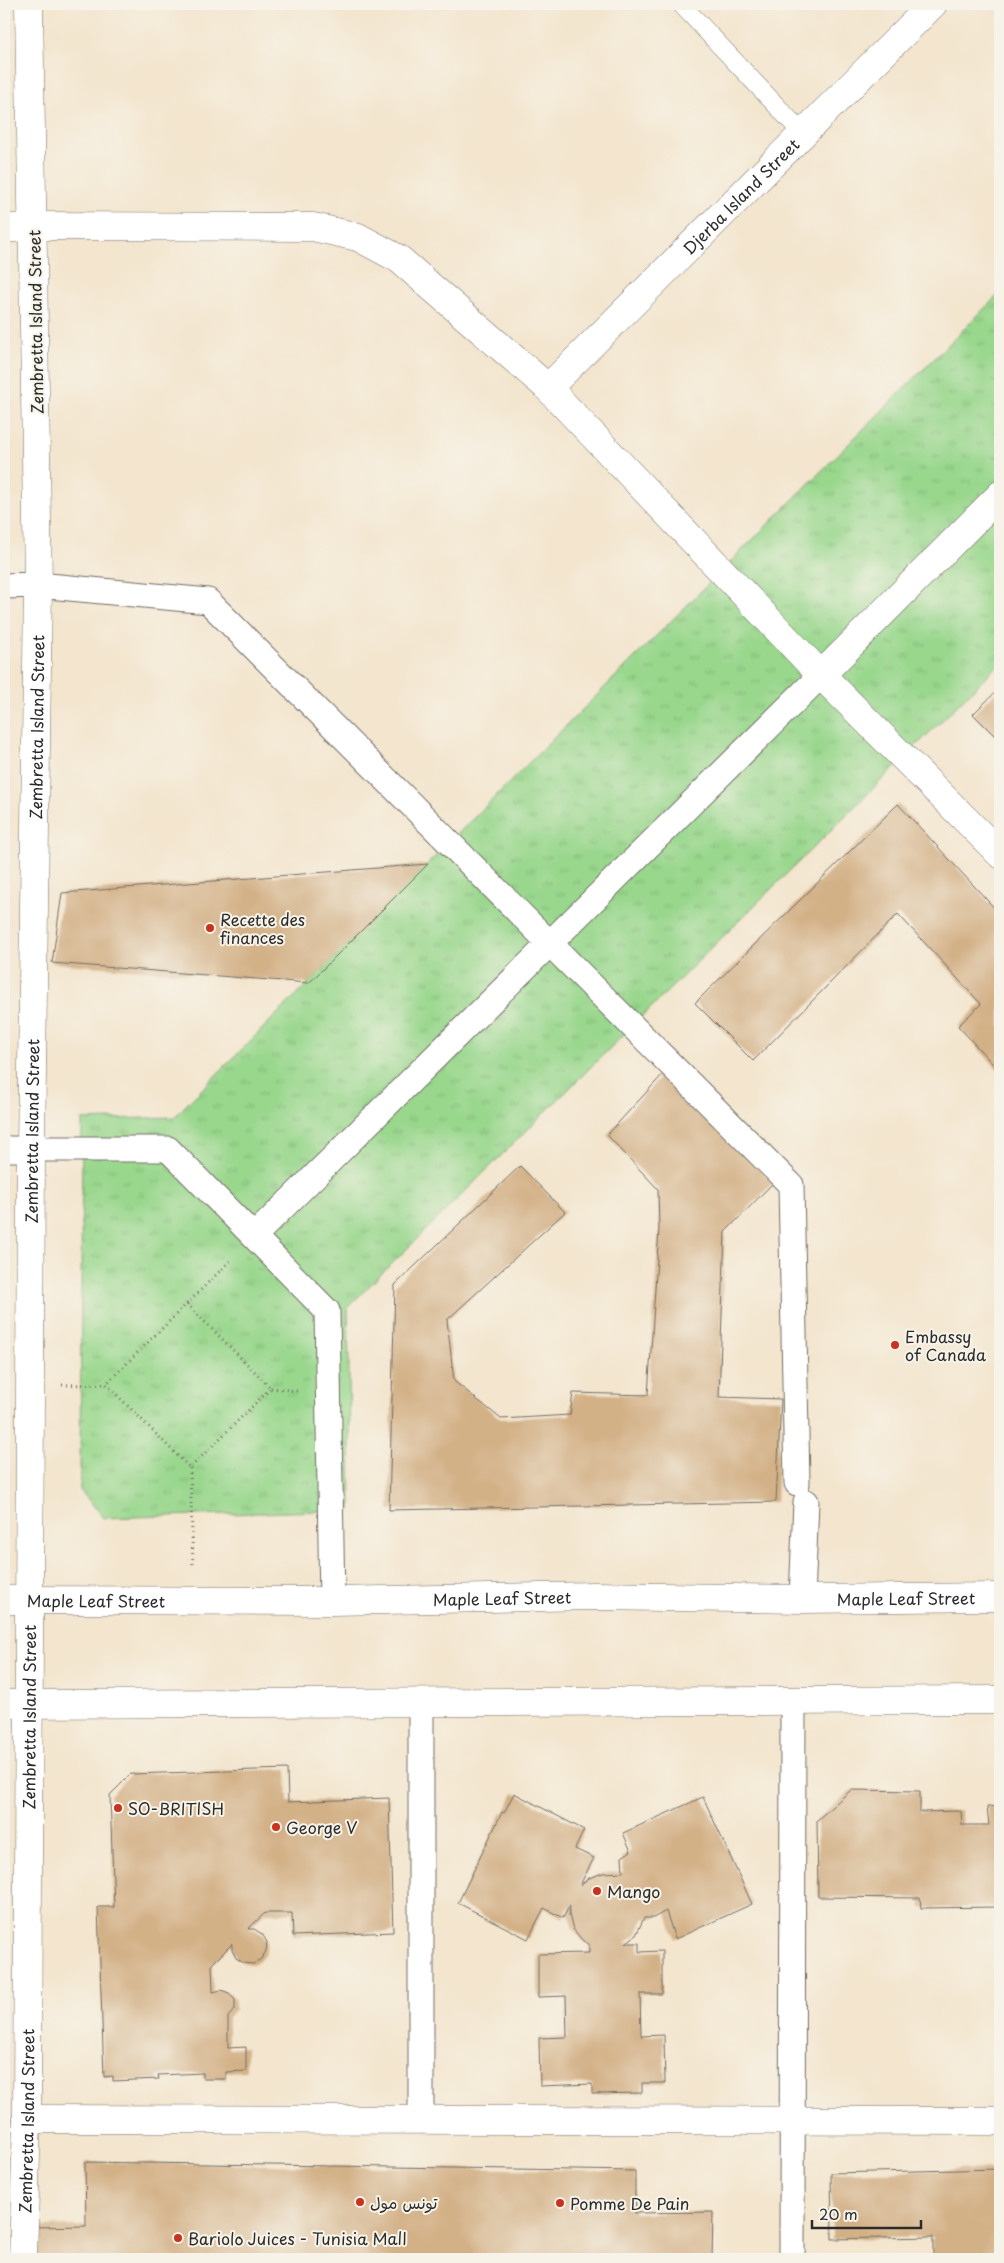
<svg xmlns="http://www.w3.org/2000/svg" width="1004" height="2263" font-family="'Playpen Sans','Playpen Sans Arabic',sans-serif">
<defs>
<pattern id="grass-tufts" width="24" height="20" patternUnits="userSpaceOnUse" patternTransform="scale(1.25)"><rect width="24" height="20" fill="#99d78d"/><path d="M3 7l-1-3M5 7V3M7 7l1-3M15 17l-1-3M17 17v-4M19 17l1-3" fill="none" stroke="#84b97a"/></pattern>
</defs>
<rect width="100%" height="100%" fill="#f7f3e8"/>
<filter id="ink" filterUnits="userSpaceOnUse"><feTurbulence type="fractalNoise" baseFrequency=".02" numOctaves="2"/><feDisplacementMap in="SourceGraphic" scale="10" xChannelSelector="R" yChannelSelector="G"/><feConvolveMatrix kernelMatrix="1 2 1 2 8 2 1 2 1" color-interpolation-filters="sRGB"/></filter>
<filter id="wash" filterUnits="userSpaceOnUse"><feTurbulence type="fractalNoise" baseFrequency=".0096" numOctaves="4" result="noise"/><feDisplacementMap in="SourceGraphic" scale="20" xChannelSelector="R" yChannelSelector="G"/><feGaussianBlur stdDeviation="1.12" result="paint"/><feColorMatrix in="noise" values="0 0 0 0 0 0 0 0 0 0 0 0 0 0 0 0 0 1.4 0 .05"/><feComposite in="paint" operator="in"/></filter>
<g filter="url(#wash)">
<rect width="100%" height="100%" fill="#f3e5ce"/>
<polygon fill="url(#grass-tufts)" stroke="#62815c" points="1000,293 1000,663 348,1307 351,1510 104,1518 80,1490 82,1120 174,1117"/>
<g id="blocks">
<g fill="#d3b187">
<polygon points="1000,688 1000,741 973,714"/>
<polygon points="898,804 1000,914 1000,1072 958,1026 981,1004 898,914 753,1061 695,1003"/>
<polygon points="428,864 309,983 52,963 62,893"/>
<polygon points="665,1072 773,1183 725,1232 719,1397 781,1399 776,1502 389,1510 395,1285 520,1166 565,1212 447,1320 454,1381 501,1419 570,1415 573,1393 648,1395 659,1229 658,1189 607,1135"/>
<polygon points="287,1769 288,1802 389,1798 393,1932 293,1936 292,1913 265,1913 248,1929 254,1929 262,1934 267,1942 266,1951 261,1959 253,1964 244,1963 236,1958 232,1950 232,1944 212,1964 213,1992 221,1990 229,1993 235,2000 235,2009 228,2017 228,2048 246,2047 246,2071 226,2072 226,2079 203,2079 203,2073 158,2075 159,2079 113,2081 113,2076 104,2077 98,1907 114,1907 110,1795 131,1774"/>
<polygon points="851,1790 920,1791 920,1812 961,1811 962,1825 989,1825 987,1807 1000,1806 1000,1907 921,1908 920,1898 818,1897 817,1820"/>
<polygon points="514,1793 584,1830 575,1849 594,1858 580,1885 589,1878 603,1873 623,1872 622,1857 631,1851 623,1833 703,1797 752,1904 675,1939 666,1911 653,1918 644,1918 636,1935 626,1943 639,1943 639,1952 662,1951 662,1994 640,1994 641,2036 664,2035 665,2083 642,2083 642,2093 592,2094 592,2084 540,2086 539,2038 567,2037 566,1996 538,1997 538,1954 589,1953 589,1944 583,1941 573,1929 569,1915 570,1905 563,1918 544,1908 528,1939 458,1903 502,1812 504,1813"/>
<polygon points="85,2162 635,2171 635,2213 713,2212 712,2259 30,2259 32,2227 86,2226"/>
<polygon points="1000,2169 1000,2259 933,2259 933,2237 832,2239 831,2173"/>
</g>
</g>
</g>
<g filter="url(#ink)">
<use href="#blocks" fill-opacity="0" stroke="#716c64" stroke-width="1"/>
<g fill="none" stroke-linecap="round" stroke-linejoin="round">
<g stroke="#716c64" stroke-width="19">
<polyline id="service" points="681,4 803,134"/>
</g>
<g stroke="#716c64" stroke-width="27">
<g id="pedestrian">
<polyline points="4,586 38,585 208,601 791,1185 797,1483"/>
<polyline points="4,1149 168,1149 327,1311 332,1601"/>
<polyline points="255,1235 821,675"/>
<polyline points="802,1599 806,1502"/>
<polyline points="421,2119 421,1702"/>
<polyline points="792,2259 793,1702"/>
</g>
</g>
<g stroke="#716c64" stroke-width="29">
<g id="minor">
<polyline points="4,229 34,226 313,227 358,237 399,259 548,388 821,675 1000,854"/>
<path id="s1" d="M548 388 933 4"/>
<polyline points="821,675 1000,495"/>
<polyline points="27,2119 1000,2121"/>
<path id="s2" d="M23 2259 27 2119 31 1150 38 585 29 4"/>
</g>
</g>
<g stroke="#716c64" stroke-width="29">
<g id="secondary">
<path id="s3" d="M4 1600 332 1601 593 1596 802 1599 1000 1597"/>
<polyline points="4,1704 1000,1700"/>
</g>
</g>
<g stroke="#716c64" stroke-width="3" stroke-dasharray="1 4" stroke-linecap="butt">
<polyline points="187,1304 271,1388 190,1468 106,1384 232,1259"/>
<polyline points="62,1385 106,1384"/>
<polyline points="271,1388 297,1391"/>
<polyline points="190,1468 193,1567"/>
</g>
<use href="#service" stroke="#fff" stroke-width="18"/>
<use href="#pedestrian" stroke="#fff" stroke-width="25"/>
<use href="#minor" stroke="#fff" stroke-width="28"/>
<use href="#secondary" stroke="#fff" stroke-width="28"/>
</g>
</g>
<g fill="#c8321e" stroke="#f7f3e8" stroke-width="2">
<circle cx="210" cy="928" r="5"/>
<circle cx="895" cy="1345" r="5"/>
<circle cx="118" cy="1808" r="5"/>
<circle cx="276" cy="1827" r="5"/>
<circle cx="597" cy="1891" r="5"/>
<circle cx="360" cy="2202" r="5"/>
<circle cx="560" cy="2203" r="5"/>
<circle cx="178" cy="2238" r="5"/>
</g>
<g text-anchor="middle" dominant-baseline="central" stroke-width="4" stroke-linejoin="round" paint-order="stroke">
<g font-size="16" fill="#2b2b2b" stroke="#f7f3e8">
<text stroke="none"><textPath href="#s1" startOffset="272">Djerba Island Street</textPath></text>
<text transform="translate(35 322) rotate(-91)">Zembretta Island Street</text>
<text stroke="none"><textPath href="#s2" startOffset="1532">Zembretta Island Street</textPath></text>
<text stroke="none"><textPath href="#s2" startOffset="1128">Zembretta Island Street</textPath></text>
<text stroke="none"><textPath href="#s3" startOffset="498">Maple Leaf Street</textPath></text>
<text stroke="none"><textPath href="#s3" startOffset="902">Maple Leaf Street</textPath></text>
<text stroke="none"><textPath href="#s3" startOffset="92">Maple Leaf Street</textPath></text>
<text stroke="none"><textPath href="#s2" startOffset="542">Zembretta Island Street</textPath></text>
<text stroke="none"><textPath href="#s2" startOffset="138">Zembretta Island Street</textPath></text>
</g>
<g font-size="16" fill="#2b2b2b" stroke="#f7f3e8" text-anchor="start">
<text x="220" y="919">Recette des<tspan x="220" dy="18">finances</tspan></text>
<text x="905" y="1336">Embassy<tspan x="905" dy="18">of Canada</tspan></text>
<text x="128" y="1808">SO-BRITISH</text>
<text x="286" y="1827">George V</text>
<text x="607" y="1891">Mango</text>
<text x="370" y="2202">تونس مول</text>
<text x="570" y="2203">Pomme De Pain</text>
<text x="188" y="2238">Bariolo Juices - Tunisia Mall</text>
</g>
</g>
<rect width="1004" height="2263" fill="none" stroke="#f7f3e8" stroke-width="20"/>
<path d="M812 2220v8h109v-8" fill="none" stroke="#2b2b2b" stroke-width="2.5"/>
<text x="819" y="2220" font-size="15" fill="#2b2b2b" stroke="#f7f3e8" stroke-width="4" paint-order="stroke">20 m</text>
</svg>
